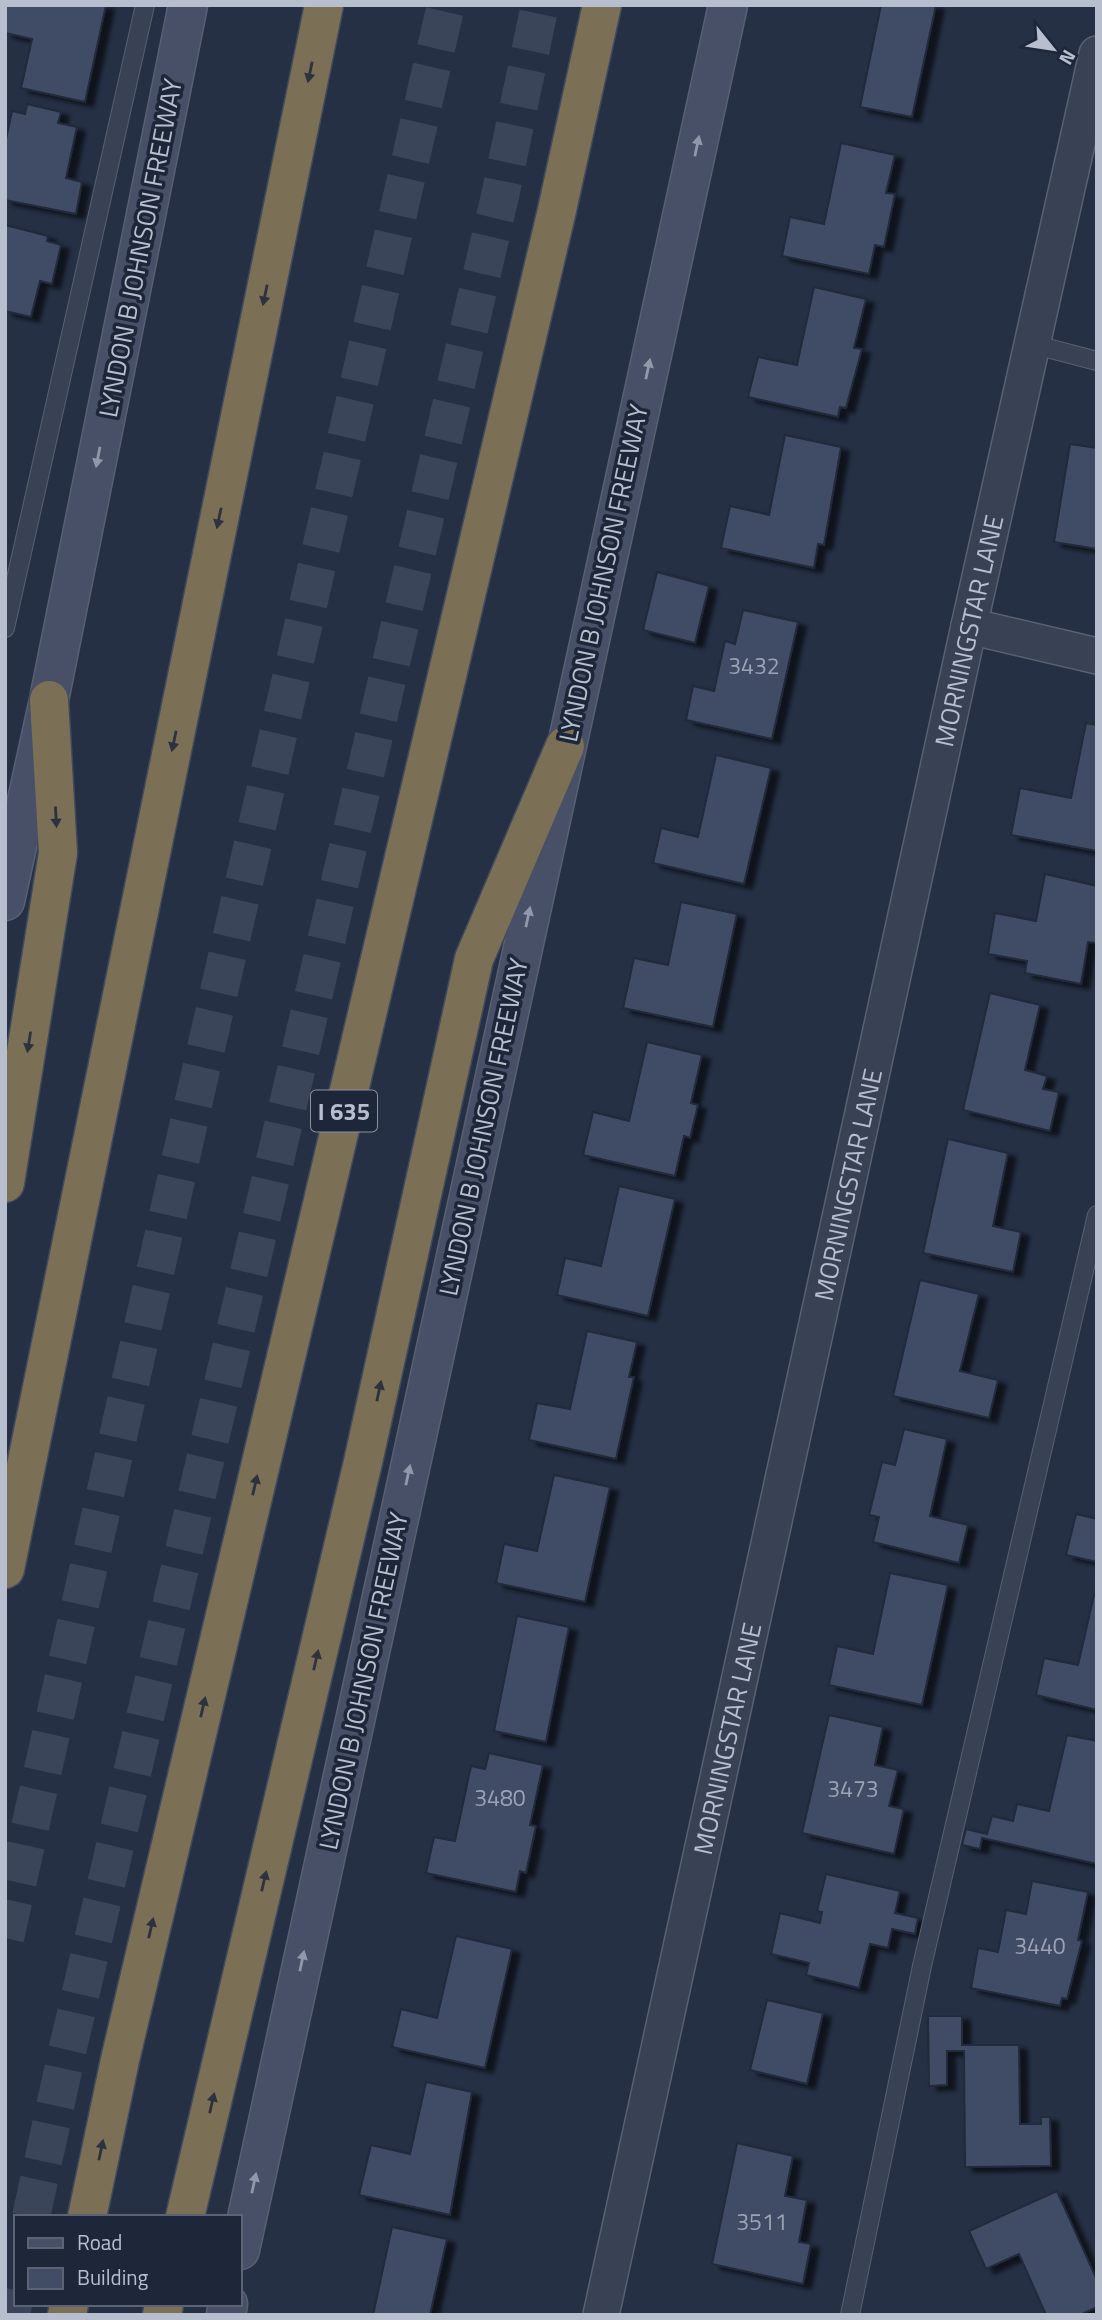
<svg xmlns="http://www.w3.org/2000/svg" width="1102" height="2320" font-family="'Titillium Web',sans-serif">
<defs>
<filter id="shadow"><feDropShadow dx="8" dy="4.5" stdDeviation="2" flood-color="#0009"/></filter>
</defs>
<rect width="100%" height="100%" fill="#253045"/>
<g fill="#414c65" stroke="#20293b" stroke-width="2" filter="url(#shadow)">
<polygon points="5,5 106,5 85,102 21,88 32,39 5,33"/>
<polygon points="881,5 936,5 912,117 860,107"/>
<polygon points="27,104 61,112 58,123 77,127 66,178 82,182 76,214 5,200 5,144 12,111 25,114"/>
<polygon points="841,143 895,155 886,193 895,194 884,247 875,245 869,274 782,256 790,217 824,224"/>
<polygon points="5,225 48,236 47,241 61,245 52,284 40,281 31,317 5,311"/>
<polygon points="814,287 866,299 854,348 862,349 846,408 840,407 838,417 748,397 758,357 797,365"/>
<polygon points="785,435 841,447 824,545 818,544 814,568 721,548 730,506 769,515"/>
<polygon points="1070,444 1097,448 1097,549 1054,542"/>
<polygon points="657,572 709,586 695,643 643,630"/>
<polygon points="743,610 798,622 772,739 686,720 693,686 714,691 725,641 735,644"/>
<polygon points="1086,723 1097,725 1097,851 1011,835 1020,788 1071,798"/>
<polygon points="716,755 771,768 744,884 653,863 661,828 698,837"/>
<polygon points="1045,874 1097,886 1097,939 1096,943 1088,942 1081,984 1025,973 1027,961 988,954 995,913 1036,921"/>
<polygon points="681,902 737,914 713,1027 623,1008 634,958 668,965"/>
<polygon points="990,993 1040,1005 1025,1070 1047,1076 1043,1089 1059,1092 1050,1131 963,1110"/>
<polygon points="647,1042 702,1055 691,1103 698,1105 690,1138 684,1136 675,1176 583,1155 593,1112 629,1121"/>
<polygon points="948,1139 1008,1153 993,1226 1021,1232 1013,1272 923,1253"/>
<polygon points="619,1186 675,1199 648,1316 557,1295 565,1258 601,1266"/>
<polygon points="920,1280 979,1294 960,1371 998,1380 989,1418 893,1396"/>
<polygon points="587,1331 637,1342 629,1377 634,1377 616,1459 529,1440 537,1403 570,1409"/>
<polygon points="904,1429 947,1439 930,1516 968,1525 959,1563 873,1542 879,1517 869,1515 882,1462 895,1465"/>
<polygon points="554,1475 610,1487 585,1602 496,1583 504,1544 537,1551"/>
<polygon points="1076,1514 1097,1519 1097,1562 1066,1555"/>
<polygon points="890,1573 948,1585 922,1705 829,1685 837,1646 873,1654"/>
<polygon points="1094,1595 1097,1596 1097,1710 1036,1695 1044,1658 1078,1665"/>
<polygon points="517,1616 569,1627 546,1742 494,1731"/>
<polygon points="829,1715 883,1727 875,1765 898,1770 889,1806 904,1809 894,1854 802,1833"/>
<polygon points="1067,1735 1097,1741 1097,1864 982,1838 980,1849 962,1845 966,1829 987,1834 992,1816 1013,1821 1017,1804 1049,1811"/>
<polygon points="489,1753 543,1765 530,1825 536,1826 526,1873 520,1871 516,1892 426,1873 434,1837 455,1841 471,1766 485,1769"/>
<polygon points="826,1874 900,1891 895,1913 918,1918 915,1934 892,1929 888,1948 870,1944 859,1988 806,1975 809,1963 771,1954 780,1913 820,1923 822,1912 817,1911"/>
<polygon points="1032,1881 1088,1892 1078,1940 1082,1941 1067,1999 1062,1998 1060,2006 971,1988 978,1948 998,1952 1006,1910 1026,1914"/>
<polygon points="456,1936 512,1949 485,2068 392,2047 401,2009 437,2018"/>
<polygon points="767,2000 823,2013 807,2084 750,2070"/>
<polygon points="928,2016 962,2016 962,2045 1019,2045 1020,2124 1041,2124 1041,2117 1050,2117 1051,2166 965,2167 964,2051 947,2051 947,2085 929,2086"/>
<polygon points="426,2082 472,2092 450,2215 359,2195 371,2145 410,2154"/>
<polygon points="737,2143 793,2156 785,2196 807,2200 799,2242 811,2244 803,2284 712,2264"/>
<polygon points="1057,2191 1097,2280 1097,2307 1080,2315 1046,2315 1019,2254 986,2269 969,2231"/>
<polygon points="392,2227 447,2239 430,2315 373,2315"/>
</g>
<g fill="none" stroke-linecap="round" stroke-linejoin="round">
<g stroke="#3b455a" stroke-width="38" stroke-dasharray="38 19" stroke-linecap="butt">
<polyline points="5,1938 189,1122 446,5"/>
<polyline points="31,2217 67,2052 500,196 540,5"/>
<polyline points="11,2315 16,2290"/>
</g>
<g stroke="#586071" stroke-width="20">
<g id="lane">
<polyline points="1032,344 1097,361"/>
<polyline points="5,628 145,5"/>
<polyline points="850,2315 922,1966 1097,1215"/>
</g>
</g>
<g stroke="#586071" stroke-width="38">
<g id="street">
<polyline points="969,626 1097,656"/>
<path id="s1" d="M601 2315 969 626 1097 54"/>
</g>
</g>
<g stroke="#586071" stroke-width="41">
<g id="secondary">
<polyline points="5,901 49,700 188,5"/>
<polyline points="240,2250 728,5"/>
<polyline points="226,2315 228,2304"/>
</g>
</g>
<g stroke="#414a5b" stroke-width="41">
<g id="highway">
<polyline points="5,1183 58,853 49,700"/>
<polyline points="5,1569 324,5"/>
<polyline points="87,2217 120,2060 557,210 602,5"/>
<polyline points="185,2217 363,1462 474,959 565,746"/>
<polyline points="67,2315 69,2304"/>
<polyline points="162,2315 164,2304"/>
</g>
</g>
<use href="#lane" stroke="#394254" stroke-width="18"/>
<use href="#street" stroke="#394254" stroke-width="35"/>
<use href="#secondary" stroke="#475067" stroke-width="38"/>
<use href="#highway" stroke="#7b6f56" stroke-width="38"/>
</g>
<defs><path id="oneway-solid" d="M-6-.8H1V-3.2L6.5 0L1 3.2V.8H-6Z" transform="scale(1.75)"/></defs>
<g fill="#2c323e">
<use href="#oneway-solid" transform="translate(310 72) rotate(102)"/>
<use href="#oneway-solid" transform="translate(265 295) rotate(102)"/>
<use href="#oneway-solid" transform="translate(219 518) rotate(102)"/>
<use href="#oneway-solid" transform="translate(174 741) rotate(102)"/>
<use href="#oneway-solid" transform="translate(56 817) rotate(87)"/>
<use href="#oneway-solid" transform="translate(29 1042) rotate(99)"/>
<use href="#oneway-solid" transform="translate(379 1391) rotate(-78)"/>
<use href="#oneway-solid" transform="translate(255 1485) rotate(-77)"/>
<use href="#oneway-solid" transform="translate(316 1660) rotate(-77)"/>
<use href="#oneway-solid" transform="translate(203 1707) rotate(-77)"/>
<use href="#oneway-solid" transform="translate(264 1881) rotate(-77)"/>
<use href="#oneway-solid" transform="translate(151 1928) rotate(-77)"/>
<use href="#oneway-solid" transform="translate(212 2103) rotate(-77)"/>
<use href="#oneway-solid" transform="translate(101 2150) rotate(-78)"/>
</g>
<g fill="#9098aa">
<use href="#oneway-solid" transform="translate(697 146) rotate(-78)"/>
<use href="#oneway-solid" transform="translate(648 369) rotate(-78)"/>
<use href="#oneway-solid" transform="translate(98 457) rotate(101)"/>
<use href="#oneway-solid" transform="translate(528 917) rotate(-78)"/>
<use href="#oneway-solid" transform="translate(408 1475) rotate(-78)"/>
<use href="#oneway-solid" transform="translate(302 1961) rotate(-78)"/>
<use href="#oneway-solid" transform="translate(254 2183) rotate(-78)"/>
</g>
<g text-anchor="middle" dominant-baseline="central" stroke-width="7" stroke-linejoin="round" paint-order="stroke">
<g font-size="23" fill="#9aa2b4">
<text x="754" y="665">3432</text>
<text x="853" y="1788">3473</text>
<text x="500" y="1797">3480</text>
<text x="1040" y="1945">3440</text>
<text x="762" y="2221">3511</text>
</g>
<rect fill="#1e273a" stroke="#8991a2" stroke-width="2" x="311" y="1090.5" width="66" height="41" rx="5"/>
<g font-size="24" font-weight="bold" fill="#b7bece">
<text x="344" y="1111">I 635</text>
</g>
<g font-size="26" fill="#b7bece" stroke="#1e273a">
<text transform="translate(140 248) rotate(-79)">LYNDON B JOHNSON FREEWAY</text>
<text transform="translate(603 573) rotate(-78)">LYNDON B JOHNSON FREEWAY</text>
<text stroke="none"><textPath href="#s1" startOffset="1724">MORNINGSTAR LANE</textPath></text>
<text transform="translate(483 1127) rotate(-78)">LYNDON B JOHNSON FREEWAY</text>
<text stroke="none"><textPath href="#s1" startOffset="1157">MORNINGSTAR LANE</textPath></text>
<text transform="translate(363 1681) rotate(-78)">LYNDON B JOHNSON FREEWAY</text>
<text stroke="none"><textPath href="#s1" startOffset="590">MORNINGSTAR LANE</textPath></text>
</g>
</g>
<rect width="1102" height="2320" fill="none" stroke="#b7bece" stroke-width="14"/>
<rect x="14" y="2215" width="228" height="91" fill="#1e273a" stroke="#5b6375" stroke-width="2"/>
<rect x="28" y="2238" width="35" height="10" fill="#475067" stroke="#5b6375" stroke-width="2"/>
<text x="77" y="2250" font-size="21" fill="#b7bece">Road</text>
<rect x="28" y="2268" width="35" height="21" fill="#414c65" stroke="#5b6375" stroke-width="2"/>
<text x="77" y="2285" font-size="21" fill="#b7bece">Building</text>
<g transform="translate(1053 49) rotate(120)" stroke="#1e273a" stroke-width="5" paint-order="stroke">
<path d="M0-5L12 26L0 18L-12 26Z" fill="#b7bece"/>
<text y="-10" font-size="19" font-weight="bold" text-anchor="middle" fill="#b7bece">N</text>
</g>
</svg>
